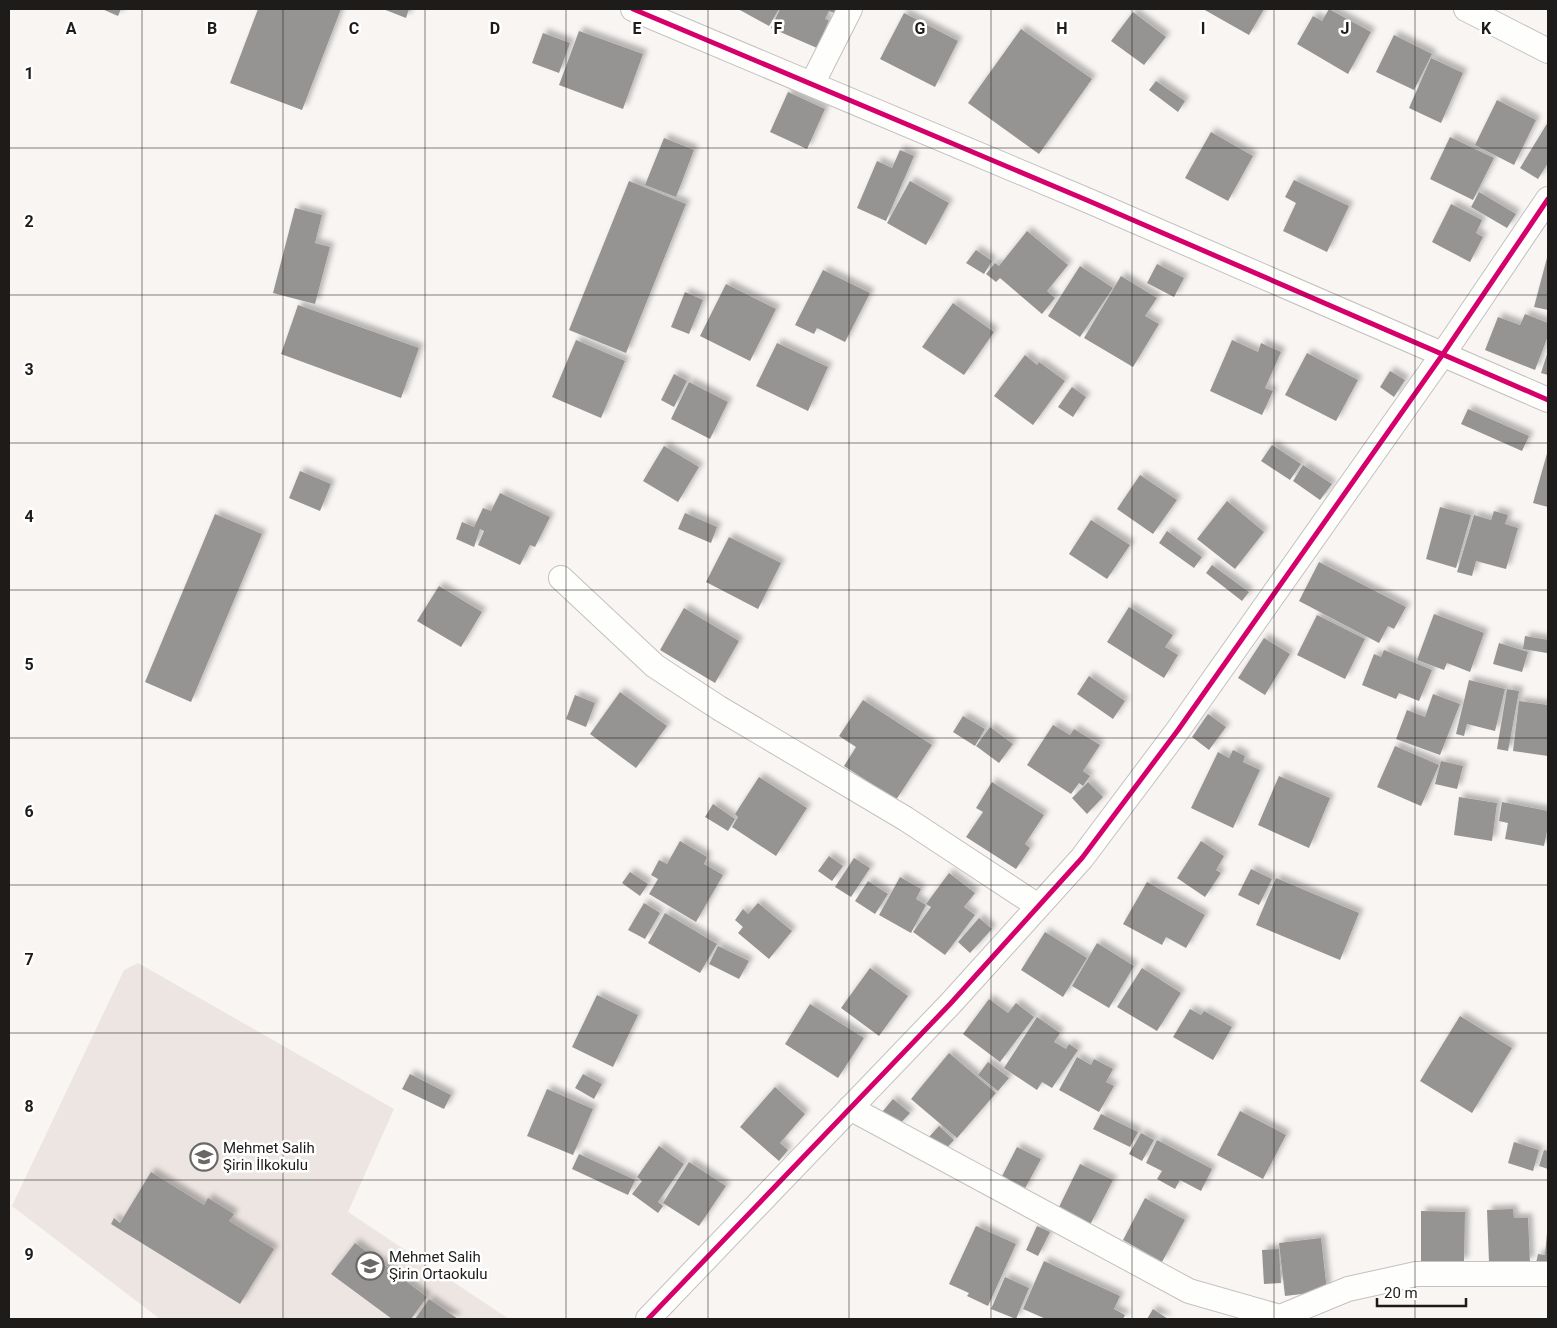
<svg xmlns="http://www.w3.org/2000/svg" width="1557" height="1328" font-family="Roboto,sans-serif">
<defs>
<filter id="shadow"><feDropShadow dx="4.5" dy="-4.5" stdDeviation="2.5" flood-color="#0004"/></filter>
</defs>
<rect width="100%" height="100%" fill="#f8f5f3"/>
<polygon fill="#ece5e1" points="138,963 394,1109 348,1212 509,1319 160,1319 12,1206 124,970"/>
<g fill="#969493" filter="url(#shadow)">
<polygon points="102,9 121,9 118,16"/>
<polygon points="258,9 341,9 302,110 230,83"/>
<polygon points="383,9 409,9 406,18"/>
<polygon points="738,9 779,9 769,26"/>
<polygon points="780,9 836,9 834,13 829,11 825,19 829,20 817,48 771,28"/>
<polygon points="1203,9 1264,9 1249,35"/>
<polygon points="1329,9 1371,32 1348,74 1297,44 1313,16 1322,21"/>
<polygon points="1133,12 1166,37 1144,65 1111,41"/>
<polygon points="904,13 958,41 935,87 880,59"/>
<polygon points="1021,29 1092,79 1039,154 968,103"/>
<polygon points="579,31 643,54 623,109 559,85"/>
<polygon points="543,33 570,43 559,73 532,63"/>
<polygon points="1394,35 1432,54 1414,90 1376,72"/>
<polygon points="1431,58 1463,73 1441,123 1409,108"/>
<polygon points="1156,81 1185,101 1178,112 1149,90"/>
<polygon points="788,92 825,109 807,149 770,132"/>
<polygon points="1497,100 1536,120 1514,165 1475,145"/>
<polygon points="1548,122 1548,163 1538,179 1520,168"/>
<polygon points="1211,132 1253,156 1228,201 1185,178"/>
<polygon points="1450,137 1494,158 1473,200 1430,179"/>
<polygon points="664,138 694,150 676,197 645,185"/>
<polygon points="900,150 914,156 886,221 857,208 877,161 892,168"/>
<polygon points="1294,180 1349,206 1327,252 1283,231 1296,203 1285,197"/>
<polygon points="629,181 686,204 626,353 569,330"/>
<polygon points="910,181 949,203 926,245 887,223"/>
<polygon points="1479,192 1516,214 1507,228 1471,207"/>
<polygon points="1451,204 1482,220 1476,233 1483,237 1470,262 1432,242"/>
<polygon points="295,208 322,215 315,243 330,247 315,304 273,293"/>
<polygon points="1027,231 1068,265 1047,291 1055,298 1042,314 1000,278 996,282 986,274 995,263 999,266"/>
<polygon points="976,250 992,261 984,274 966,263"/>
<polygon points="1548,254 1548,310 1534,307"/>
<polygon points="1157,264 1184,278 1174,297 1147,283"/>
<polygon points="1080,266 1113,288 1080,337 1048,316"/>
<polygon points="823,270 870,293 845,342 817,328 814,334 795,325"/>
<polygon points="1121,276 1157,298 1145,316 1159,324 1133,367 1084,338"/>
<polygon points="726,284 776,309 750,361 700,336"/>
<polygon points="685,292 703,300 689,334 671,327"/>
<polygon points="953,303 994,332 964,375 922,347"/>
<polygon points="298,305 419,348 401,398 281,354"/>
<polygon points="1525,314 1548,323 1548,336 1535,370 1485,350 1498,317 1520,325"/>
<polygon points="576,340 625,361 601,418 552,397"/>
<polygon points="1232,340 1258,352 1261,343 1281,352 1265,388 1273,391 1262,415 1210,391"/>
<polygon points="777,343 828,367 808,411 756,386"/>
<polygon points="1548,351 1548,375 1541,373"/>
<polygon points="1307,353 1358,380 1336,421 1285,395"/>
<polygon points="1025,355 1037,365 1039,362 1065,381 1033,425 994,396"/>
<polygon points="1390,371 1405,380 1394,397 1380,387"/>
<polygon points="674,374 687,381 674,407 661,400"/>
<polygon points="689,382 728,402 710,439 671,419"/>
<polygon points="1072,387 1086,397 1073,417 1058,407"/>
<polygon points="1468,409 1529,436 1522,451 1461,424"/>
<polygon points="1272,445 1301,464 1290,480 1261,461"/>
<polygon points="664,446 699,467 678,502 643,481"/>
<polygon points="1548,450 1548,507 1533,503"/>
<polygon points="1303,465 1332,484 1320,500 1293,481"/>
<polygon points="300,471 331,484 320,511 289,498"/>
<polygon points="1140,475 1177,500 1153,534 1117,509"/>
<polygon points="500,493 550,517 535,547 530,545 520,565 478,545 484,531 480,529 474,547 456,539 462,522 474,527 483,508 491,511"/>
<polygon points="1227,501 1264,532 1235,569 1197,539"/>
<polygon points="1440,507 1471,515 1456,568 1426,559"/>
<polygon points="1494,511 1508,515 1505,524 1518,528 1506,569 1476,561 1472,576 1457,572 1474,515 1491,520"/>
<polygon points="685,513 717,527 711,543 678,529"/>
<polygon points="215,514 262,534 191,702 145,682"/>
<polygon points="1091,520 1130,545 1107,579 1069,554"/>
<polygon points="1167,531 1202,557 1194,568 1159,543"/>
<polygon points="729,537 781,563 758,609 706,582"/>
<polygon points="1319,562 1406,607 1394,629 1388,626 1379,643 1299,601"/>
<polygon points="1212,565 1249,592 1242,601 1206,573"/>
<polygon points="439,586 482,612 461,647 417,621"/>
<polygon points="1129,607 1173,635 1165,647 1178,655 1164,678 1107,642"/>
<polygon points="684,608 739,641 715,683 660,650"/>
<polygon points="1434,614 1484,633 1470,672 1447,663 1444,670 1417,660"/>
<polygon points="1317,615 1365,639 1345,679 1297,655"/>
<polygon points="1525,636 1548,640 1547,653 1523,649"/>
<polygon points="1264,638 1290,654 1265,695 1238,678"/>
<polygon points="1499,643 1528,652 1522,672 1493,664"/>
<polygon points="1384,650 1432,670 1419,701 1399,693 1396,699 1362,685 1374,654 1381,657"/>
<polygon points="1089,676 1125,701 1113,719 1077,694"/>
<polygon points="1469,680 1505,689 1495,731 1467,724 1464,736 1456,734"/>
<polygon points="1507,689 1519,691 1508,751 1497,749"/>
<polygon points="620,692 667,726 636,768 590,734"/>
<polygon points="1433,694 1460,704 1440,755 1396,739 1407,710 1425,717"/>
<polygon points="575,695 595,703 586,727 566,719"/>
<polygon points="863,700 932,745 896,800 844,766 856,747 839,736"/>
<polygon points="1519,701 1548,705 1548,756 1513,751"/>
<polygon points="1208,714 1226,727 1209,750 1192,737"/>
<polygon points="963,716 985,729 975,746 953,732"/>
<polygon points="1053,725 1070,735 1074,729 1100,745 1083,771 1090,776 1083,786 1079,783 1071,794 1027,765"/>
<polygon points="990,727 1013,744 999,763 976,746"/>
<polygon points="1395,746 1439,765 1421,806 1377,787"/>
<polygon points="1233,750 1245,756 1243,762 1260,770 1233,828 1191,808 1218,752 1229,758"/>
<polygon points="1441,761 1463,766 1457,789 1435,784"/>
<polygon points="1279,776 1330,798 1309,848 1258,825"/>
<polygon points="759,777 807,808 776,856 732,827 738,817 735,814"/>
<polygon points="992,782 1044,815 1025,844 1030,848 1016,869 966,837 983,812 976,808"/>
<polygon points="1088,782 1103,797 1087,814 1072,798"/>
<polygon points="1459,797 1497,803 1492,841 1454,835"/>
<polygon points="1502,802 1548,811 1548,826 1544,846 1505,839 1508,823 1499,821"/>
<polygon points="713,804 735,819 728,831 705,817"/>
<polygon points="680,841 707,857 704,864 723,875 696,922 649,894 658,879 651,875 659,860 667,864"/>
<polygon points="1201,841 1224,856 1216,870 1221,873 1205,897 1177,878"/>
<polygon points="829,856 843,866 832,881 818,871"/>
<polygon points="854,858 870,868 851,897 835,887"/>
<polygon points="1251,869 1272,879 1259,905 1238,895"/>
<polygon points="630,872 648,884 640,896 622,883"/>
<polygon points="949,873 975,893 964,907 975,915 945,955 913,932 931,907 926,904"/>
<polygon points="900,877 921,889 916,899 926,905 911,933 879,915"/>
<polygon points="1276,878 1359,913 1340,960 1256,925"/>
<polygon points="868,881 888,894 875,914 855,901"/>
<polygon points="1147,882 1205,915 1186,948 1166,937 1162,945 1123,924"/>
<polygon points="644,903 660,913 645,939 628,930"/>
<polygon points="758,903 792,931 769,959 738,933 743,927 735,920 743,909 748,914"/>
<polygon points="665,913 717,944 700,973 648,943"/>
<polygon points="979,918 992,929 970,953 958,942"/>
<polygon points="1045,932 1087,958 1063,997 1021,970"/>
<polygon points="1097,943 1134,966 1109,1008 1072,986"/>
<polygon points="718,946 749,961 739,979 709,964"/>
<polygon points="870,968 908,996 879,1036 841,1008"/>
<polygon points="1142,968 1181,993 1157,1031 1117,1007"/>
<polygon points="597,995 638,1015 613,1067 572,1047"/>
<polygon points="989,999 1008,1013 1016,1003 1034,1017 1000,1062 963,1034"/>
<polygon points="810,1004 864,1038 838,1078 785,1044"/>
<polygon points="1190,1009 1201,1015 1204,1011 1232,1027 1213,1060 1173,1037"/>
<polygon points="1460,1016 1512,1048 1472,1113 1420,1081"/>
<polygon points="1037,1017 1060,1033 1054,1042 1066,1049 1069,1044 1078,1050 1052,1088 1042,1082 1037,1090 1004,1068"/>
<polygon points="949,1053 996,1093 957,1138 911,1099"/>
<polygon points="1077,1057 1091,1065 1094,1059 1113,1069 1106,1082 1114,1086 1099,1112 1059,1090"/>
<polygon points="988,1062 1009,1078 998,1091 978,1075"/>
<polygon points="410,1074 451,1095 444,1109 402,1089"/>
<polygon points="583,1074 602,1084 594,1099 575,1088"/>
<polygon points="775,1087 805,1114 780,1143 788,1150 779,1161 740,1127"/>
<polygon points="547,1089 593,1109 573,1155 527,1136"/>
<polygon points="893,1099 910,1113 898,1126 882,1112"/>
<polygon points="1240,1111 1286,1135 1263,1179 1217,1155"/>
<polygon points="1101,1114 1138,1132 1130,1147 1093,1129"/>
<polygon points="939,1126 954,1140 943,1152 928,1138"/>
<polygon points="1141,1133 1154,1140 1142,1161 1129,1154"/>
<polygon points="1157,1140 1212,1169 1201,1191 1180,1180 1175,1189 1157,1179 1162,1171 1146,1163"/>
<polygon points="1514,1142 1539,1150 1533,1171 1508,1163"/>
<polygon points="659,1146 684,1164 658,1202 663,1206 658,1213 632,1194 642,1181 637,1177"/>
<polygon points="1017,1147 1041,1159 1023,1192 1000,1180"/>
<polygon points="1544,1150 1548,1151 1548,1169 1539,1166"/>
<polygon points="579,1154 635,1180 628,1195 572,1169"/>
<polygon points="689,1162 726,1186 699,1226 663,1203"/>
<polygon points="1080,1164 1113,1180 1090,1225 1058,1209"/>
<polygon points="151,1172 204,1205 208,1198 234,1214 229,1221 274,1249 240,1304 111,1224 114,1218 120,1223"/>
<polygon points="1145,1198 1185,1220 1162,1262 1123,1240"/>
<polygon points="1513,1209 1514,1218 1528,1218 1530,1262 1489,1263 1487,1210"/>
<polygon points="1421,1211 1465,1212 1464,1262 1421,1262"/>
<polygon points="976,1226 1016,1244 988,1306 967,1296 969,1293 949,1284"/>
<polygon points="1037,1226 1050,1232 1038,1256 1026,1250"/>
<polygon points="1547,1233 1548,1233 1548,1264 1536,1263 1538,1254 1545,1255"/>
<polygon points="1321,1238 1327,1291 1285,1296 1279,1243"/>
<polygon points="355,1243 427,1297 411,1319 392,1319 331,1274"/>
<polygon points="1279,1249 1281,1283 1264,1284 1262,1250"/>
<polygon points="1044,1261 1120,1296 1114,1309 1125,1315 1123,1319 1046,1319 1023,1309"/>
<polygon points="1005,1277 1029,1288 1016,1319 991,1309"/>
<polygon points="429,1299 458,1319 415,1319"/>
<polygon points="1153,1309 1168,1319 1147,1319"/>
</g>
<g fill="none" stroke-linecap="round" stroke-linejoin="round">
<g stroke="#c4c1c0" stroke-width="26">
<g id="minor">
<polyline points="633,9 1089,201 1548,400"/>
<polyline points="1466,9 1548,51"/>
<polyline points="812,84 850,9"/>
<polyline points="561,578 655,666 719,708 906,819 1038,906"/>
<polyline points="850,1108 1189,1291 1280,1317 1348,1289 1416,1274 1548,1274"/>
<polyline points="648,1319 951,1003 1082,858 1178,730 1443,354 1548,199"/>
</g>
</g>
<use href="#minor" stroke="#fefefd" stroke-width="24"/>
<g stroke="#fff" stroke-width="8">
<g id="cycleway">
<polyline points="633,9 1089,201 1548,400"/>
<polyline points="648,1319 951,1003 1082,858 1178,730 1443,354 1548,199"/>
</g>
</g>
<use href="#cycleway" stroke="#d6006c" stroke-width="5"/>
</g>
<path fill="none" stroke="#1d1c1b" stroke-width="1" stroke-opacity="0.55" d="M142 9V1319M283 9V1319M425 9V1319M566 9V1319M708 9V1319M849 9V1319M991 9V1319M1132 9V1319M1274 9V1319M1415 9V1319M9 148H1548M9 295H1548M9 443H1548M9 590H1548M9 738H1548M9 885H1548M9 1033H1548M9 1180H1548"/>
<defs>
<g id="school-ring" transform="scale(1.4375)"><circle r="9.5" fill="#fff" stroke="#6a6867" stroke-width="1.5"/><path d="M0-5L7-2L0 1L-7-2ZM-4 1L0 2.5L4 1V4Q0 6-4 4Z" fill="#6a6867"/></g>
</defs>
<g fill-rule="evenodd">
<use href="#school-ring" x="204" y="1157"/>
<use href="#school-ring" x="370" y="1266"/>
</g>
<g text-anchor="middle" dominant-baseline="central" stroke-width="5" stroke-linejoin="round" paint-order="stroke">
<g font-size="15" fill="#1d1c1b" stroke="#fff" text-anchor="start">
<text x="223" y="1148">Mehmet Salih<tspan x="223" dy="17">Şirin İlkokulu</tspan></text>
<text x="389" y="1257">Mehmet Salih<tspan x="389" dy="17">Şirin Ortaokulu</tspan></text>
</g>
</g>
<g font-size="16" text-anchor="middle" font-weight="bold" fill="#1d1c1b" stroke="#fff" stroke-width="5" stroke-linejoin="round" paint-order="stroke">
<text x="71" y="34">A</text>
<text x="212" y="34">B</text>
<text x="354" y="34">C</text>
<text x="495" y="34">D</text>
<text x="637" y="34">E</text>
<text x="778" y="34">F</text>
<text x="920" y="34">G</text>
<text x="1062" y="34">H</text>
<text x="1203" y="34">I</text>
<text x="1345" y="34">J</text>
<text x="1486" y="34">K</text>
<text x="29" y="79">1</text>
<text x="29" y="227">2</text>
<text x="29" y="375">3</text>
<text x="29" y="522">4</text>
<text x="29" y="670">5</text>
<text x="29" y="817">6</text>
<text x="29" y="965">7</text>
<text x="29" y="1112">8</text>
<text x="29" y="1260">9</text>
</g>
<rect width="1557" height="1328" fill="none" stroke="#1d1c1b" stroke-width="20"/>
<path d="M1377 1298v8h89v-8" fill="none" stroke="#1d1c1b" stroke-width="2.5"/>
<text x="1384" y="1298" font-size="15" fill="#1d1c1b" stroke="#ffffff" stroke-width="4" paint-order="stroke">20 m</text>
</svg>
